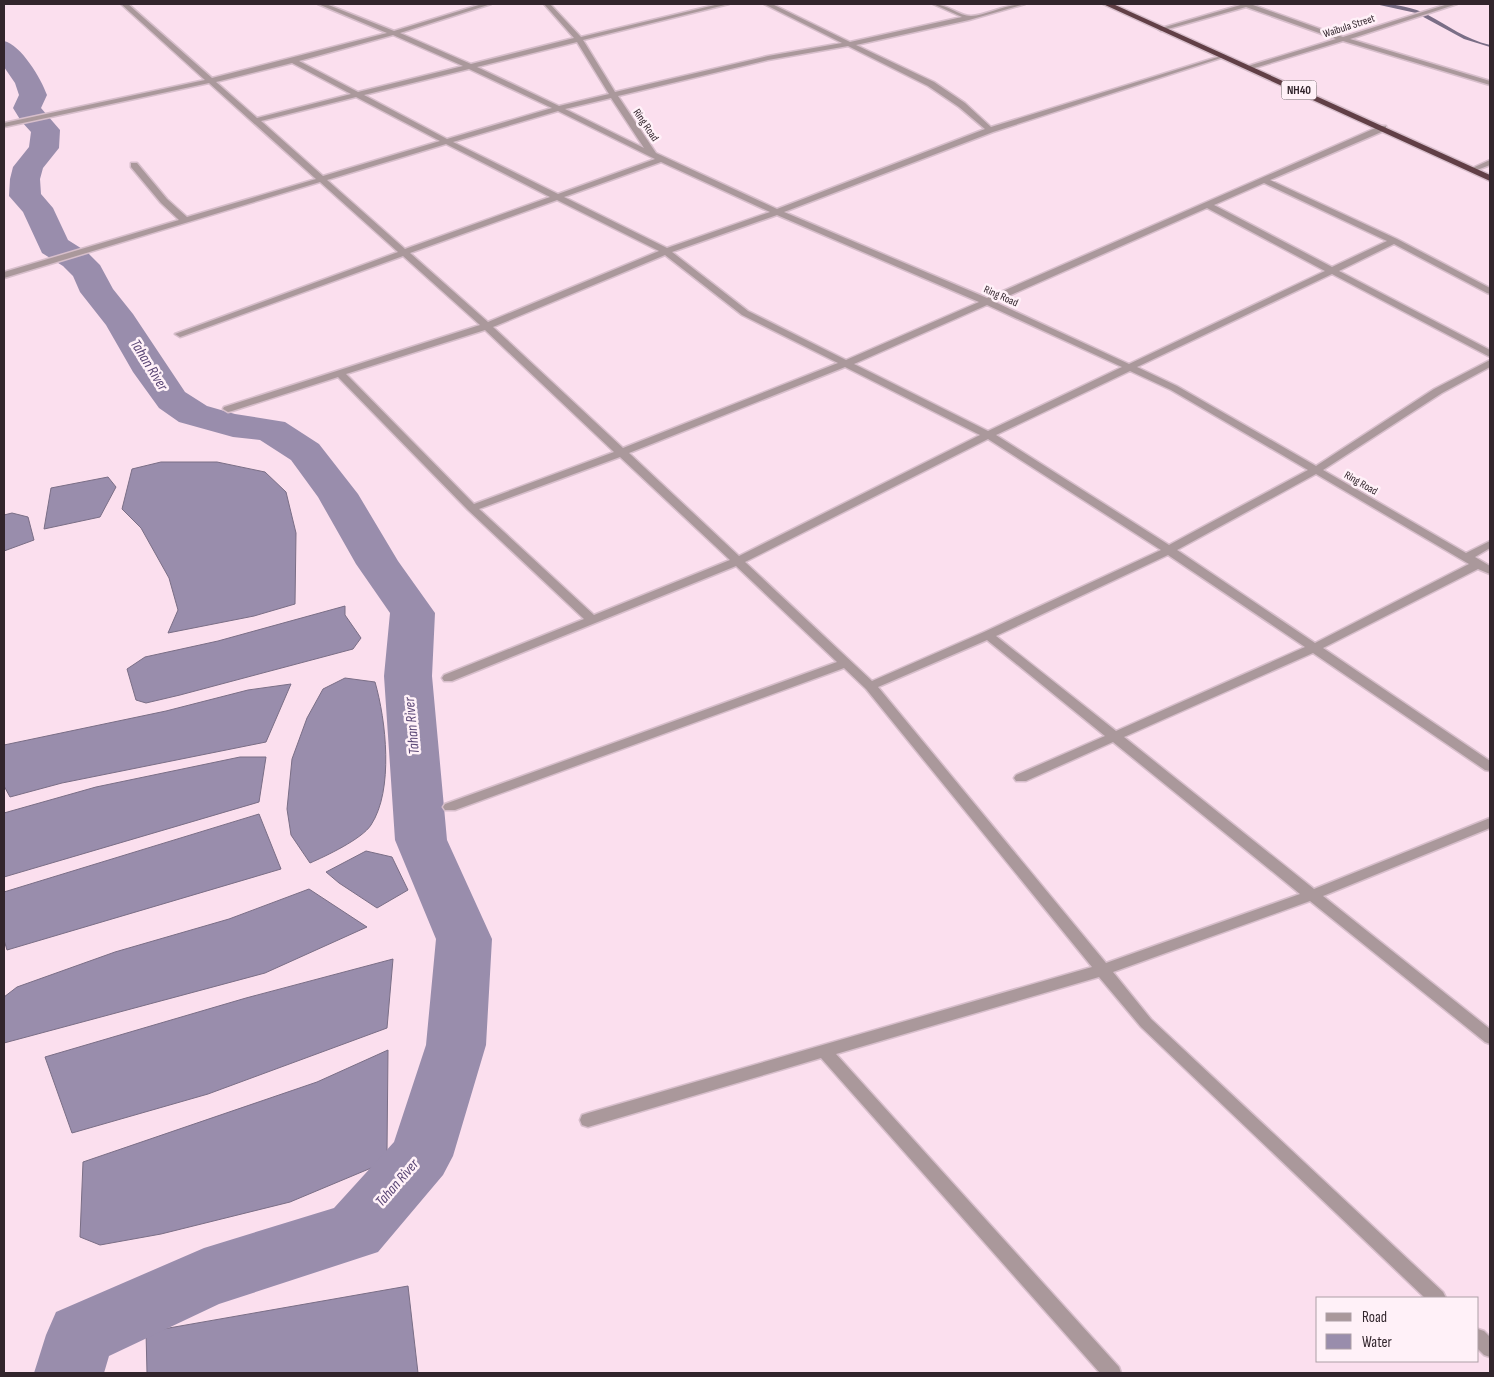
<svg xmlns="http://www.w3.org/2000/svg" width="1494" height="1377" font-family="'Sofia Sans Condensed',sans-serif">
<rect width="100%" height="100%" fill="#fbdfee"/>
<g fill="#998dac" stroke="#7a6e86">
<polygon points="161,462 217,462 265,472 286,492 296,533 295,604 254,616 168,633 178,610 169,578 141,528 122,509 132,469"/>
<polygon points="108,477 116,487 100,517 44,529 51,488"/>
<polygon points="12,513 28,517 34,540 4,551 4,515"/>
<polygon points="345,606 345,615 361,638 353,649 180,695 146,703 136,700 127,669 145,657 218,641"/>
<path d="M345 678 375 682C386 720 394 790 371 825 362 839 326 856 310 863L291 835 287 809 292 759 307 718 323 689Z"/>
<polygon points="291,684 266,742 62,783 10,797 4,786 4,745 166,711 248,690"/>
<polygon points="240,757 266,757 259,802 4,877 4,813 96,787"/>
<polygon points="259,814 281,869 7,950 4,940 4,892"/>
<polygon points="366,851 392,857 408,890 377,908 339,883 326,872"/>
<polygon points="309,889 367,927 265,973 4,1043 4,997 17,987 115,952 229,919"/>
<polygon points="393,959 387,1028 208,1094 72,1133 45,1057 246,998"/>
<polygon points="388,1050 387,1151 376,1166 290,1202 161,1234 100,1245 80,1237 83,1162 317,1082"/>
<polygon points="408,1286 418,1373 147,1373 146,1332"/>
</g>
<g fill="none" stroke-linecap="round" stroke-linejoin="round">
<path fill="#7a6e86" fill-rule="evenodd" d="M1375 4C1392 3 1412 7 1428 15 1449 26 1465 39 1490 45V47L1464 39 1416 13Z"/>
<path fill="#998dac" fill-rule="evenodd" d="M4 41C21 45 41 78 47 95L41 108 60 130 59 148 43 168 40 179 41 194 53 208 68 240 87 252 100 265 113 289 133 314 185 392 207 406 235 414 285 422 319 444 358 494 398 561 435 613 432 676 447 840 492 939 486 1045 453 1156 443 1175 378 1252 219 1304 109 1356 104 1373H34L46 1335 56 1312 204 1248 334 1208 394 1142 426 1045 436 939 395 840 384 676 390 613 356 564 318 497 291 460 260 440 233 437 179 422 159 408 133 372 106 325 80 292 73 276 63 266 42 253 23 212 9 196 10 179 13 167 29 147 31 132 21 121 13 108 19 95 15 83 4 67Z"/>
<g stroke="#d7becb" stroke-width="3">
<g id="minor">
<path d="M121 4H128L212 78 387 33 318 4H326L394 31 482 4H491L400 33 471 64 574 38 544 4H550L581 37 719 4H729L583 40 615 92 768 56 842 43 764 4H772L850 42 962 17 933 4C947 4 959 16 971 16 987 15 1006 4 1025 4L969 20 856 45 934 82 965 103 991 127 1224 55V57L993 132 784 212 987 298 1380 126H1386V130L1270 180 1397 239 1490 288V294L1487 293 1394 244 1339 271 1490 350V357L1332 274 1137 367 1177 386 1316 466 1434 389 1490 360V367L1442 393 1323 470 1466 553 1490 541V548L1475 557 1490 566V574L1478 569 1323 648 1490 761V771L1485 770 1313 653 1124 737 1314 889 1490 818V828L1323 896 1490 1029V1044L1485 1042 1310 901 1113 972 1151 1019 1443 1292 1446 1298H1425L1141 1027 1099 977 836 1054 1119 1367 1121 1373H1100L821 1058 588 1127 582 1125 580 1120 582 1115 588 1113 1092 967 866 689 844 668 455 810H445L443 807 445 804 837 662 736 566 452 681H444L442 678 444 675 584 619 468 510 338 377 232 411 228 412 223 409 224 407 480 325 403 256 183 336 180 337 175 334 398 252 320 182 4 278V272L179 220 161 203 131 167V163H137L167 199 187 217 316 179 209 83 4 127V123L205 80ZM393 35 463 66 358 92 299 61ZM577 42 609 94 559 106 477 67ZM848 46 928 86 959 107 985 129 777 209 656 153 618 96 768 60ZM292 63 351 94 257 118 216 82ZM469 69 552 108 447 139 364 95ZM356 97 440 141 323 176 261 121ZM611 98 644 148 565 109ZM558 111 655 159 558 194 453 142ZM446 144 550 197 405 249 327 180ZM661 162 770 212 667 248 564 197ZM1264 183 1387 241 1332 267 1214 205ZM557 200 659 251 488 322 410 253ZM1207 208 1325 271 1129 364 995 302ZM777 215 979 302 846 360 748 311 672 252ZM665 255 742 315 838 363 623 448 493 327ZM987 305 1122 367 988 431 854 364ZM485 330 614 452 474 504 346 374ZM845 367 980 435 739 556 629 453ZM1130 371 1171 390 1308 470 1169 545 996 435ZM988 439 1161 550 984 632 872 681 745 562ZM620 457 730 560 594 615 479 509ZM1316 474 1469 564 1315 643 1177 550ZM1168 555 1305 647 1116 731 996 636ZM987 640 1105 736 1016 775 1014 778 1016 781H1026L1113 742 1300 894 1106 963 878 687Z"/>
<polygon points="1244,4 1254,4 1253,5 1343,37 1448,4 1457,4 1350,39 1490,81 1490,85 1343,41 1248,70 1248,66 1336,39 1246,7 1161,31 1158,29"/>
<polygon points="1490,160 1490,165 1472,172 1468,170"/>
<polygon points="1478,1329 1484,1331 1490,1337 1490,1357 1484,1355 1478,1349"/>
</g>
</g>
<g stroke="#d7becb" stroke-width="3">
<polygon id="highway" points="1103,4 1113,4 1490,175 1490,181"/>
</g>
<use href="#minor" fill="#aa989b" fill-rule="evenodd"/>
<use href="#highway" fill="#613f46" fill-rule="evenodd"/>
</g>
<g text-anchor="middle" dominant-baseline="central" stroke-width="5" stroke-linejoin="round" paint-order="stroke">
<g font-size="11" fill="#32252c" stroke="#fff1f8">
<text transform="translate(1349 26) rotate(-18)">Waibula Street</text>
<text transform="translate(646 125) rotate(56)">Ring Road</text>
<text transform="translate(1001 296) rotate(24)">Ring Road</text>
<text transform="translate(1361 483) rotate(30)">Ring Road</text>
</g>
<rect fill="#fff1f8" stroke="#706269" stroke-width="1" x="1281.5" y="80.5" width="35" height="19" rx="4"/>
<g font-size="12" font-weight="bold" fill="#32252c">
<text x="1299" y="90">NH40</text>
</g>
<g font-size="15" font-style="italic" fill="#5a4675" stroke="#fff1f8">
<text transform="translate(149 365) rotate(58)">Tahan River</text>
<text transform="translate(412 726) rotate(-95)">Tahan River</text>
<text transform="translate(397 1183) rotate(-49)">Tahan River</text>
</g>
</g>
<rect width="1494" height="1377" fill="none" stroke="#32252c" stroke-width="10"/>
<rect x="1316" y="1297" width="162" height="65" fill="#fff1f8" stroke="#ad9fa6"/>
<rect x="1326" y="1313" width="25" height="8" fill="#aa989b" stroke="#ad9fa6"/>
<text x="1362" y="1322" font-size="15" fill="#32252c">Road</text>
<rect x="1326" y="1334" width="25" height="15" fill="#998dac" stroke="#ad9fa6"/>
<text x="1362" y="1347" font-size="15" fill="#32252c">Water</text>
</svg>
